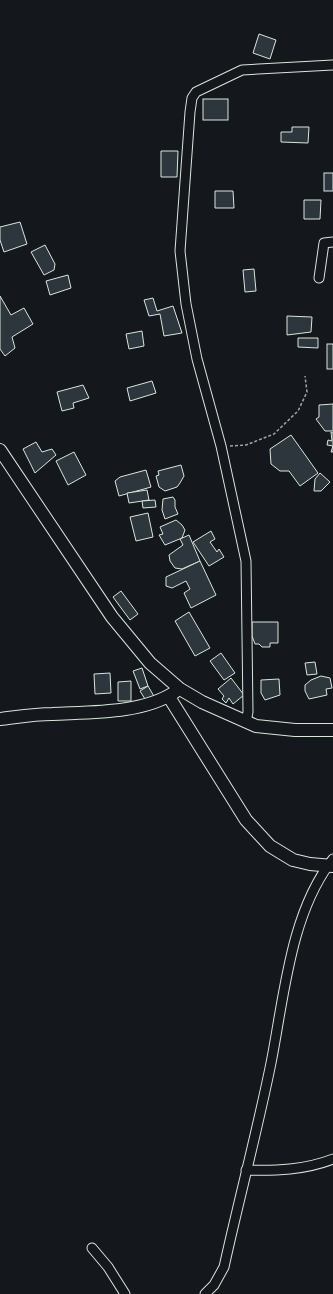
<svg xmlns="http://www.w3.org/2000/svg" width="333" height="1294" font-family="Lato,sans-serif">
<rect width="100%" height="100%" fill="#14181c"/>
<g fill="#2c363c" stroke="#d8e6dc">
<polygon points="259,34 276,40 270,59 253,53"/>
<rect x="203" y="99" width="25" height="21"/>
<polygon points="292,127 309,127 308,143 281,142 281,132 292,132"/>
<polygon points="161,151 178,151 177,177 161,177"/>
<rect x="324" y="173" width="9" height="18"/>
<polygon points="215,191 233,191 234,208 215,208"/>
<polygon points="304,200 321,200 320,219 304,219"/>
<polygon points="20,222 27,244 4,252 0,240 0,227"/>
<polygon points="45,245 55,264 54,270 44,275 31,252"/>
<polygon points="254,269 256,291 245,292 243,270"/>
<polygon points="68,275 71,288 50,295 46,281"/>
<polygon points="0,296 11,315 24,308 33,324 12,337 15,348 5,356 0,349"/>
<polygon points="153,298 157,311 173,306 182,333 164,336 160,314 149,316 144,300"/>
<polygon points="287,316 312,317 311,332 287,335"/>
<polygon points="142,331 144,346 129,349 126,334"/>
<polygon points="298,338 318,338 318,348 298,347"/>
<rect x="327" y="344" width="6" height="25"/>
<polygon points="152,381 156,393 130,401 127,388"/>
<polygon points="83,385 89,398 73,403 74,408 62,411 57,392"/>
<polygon points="333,404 333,431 325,431 316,419 319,417 319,405"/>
<polygon points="331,432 333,433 333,452 331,452 333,446 327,445 328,440 332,441"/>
<polygon points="291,435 318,473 300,486 289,471 280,471 271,464 270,449"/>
<polygon points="36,442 42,452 52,449 56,455 35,473 23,449"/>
<polygon points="74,452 86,475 68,485 56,461"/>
<polygon points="181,465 184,476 180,483 177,487 165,491 159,487 156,476 159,475 158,471"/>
<polygon points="146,470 151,487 119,496 115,481 120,477"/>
<polygon points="320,473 330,482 321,491 314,491 315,479"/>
<polygon points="147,490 149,500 129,503 127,493"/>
<polygon points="173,497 175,500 175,507 178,514 165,519 162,510 163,499"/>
<polygon points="155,500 156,507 143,508 142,501"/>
<polygon points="148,513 153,537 136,541 130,517"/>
<polygon points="176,520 182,525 185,530 182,538 165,545 159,535 163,534 160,527"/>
<polygon points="211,531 215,539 210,542 217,552 219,549 224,557 209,566 193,542"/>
<polygon points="189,535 200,561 182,569 175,568 170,561 169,555 183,545 180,539"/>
<polygon points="200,561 216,595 191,608 184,593 190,589 186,581 172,588 166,586 166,577"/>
<polygon points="121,591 138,614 130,620 113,597"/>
<polygon points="189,612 210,648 195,656 175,621"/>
<polygon points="252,622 278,622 278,643 270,643 270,647 262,647 259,644 255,644 252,636"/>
<polygon points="221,653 235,673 224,680 210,661"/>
<polygon points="315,662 317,674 307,675 305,663"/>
<polygon points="142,668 148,686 140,689 133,671"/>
<polygon points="110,673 111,693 95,694 94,674"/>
<polygon points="321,676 330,678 332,688 326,689 327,695 309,699 305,691 305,685 311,680"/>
<polygon points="231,678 244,695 233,704 229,698 226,703 222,699 224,696 218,689"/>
<polygon points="279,679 280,695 265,700 261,693 261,680"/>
<polygon points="131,681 131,701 118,701 118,682"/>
<polygon points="148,686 155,698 145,699 140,691"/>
</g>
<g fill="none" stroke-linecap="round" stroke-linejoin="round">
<g stroke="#d8e6dc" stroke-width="11">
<g id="street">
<polyline points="319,278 324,243 333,242"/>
<polyline points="246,722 248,712 246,561 221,446 197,359 186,304 180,251 190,112 192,98 196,92 242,70 333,65"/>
<path d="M246 1170C275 1171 305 1170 333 1159"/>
<polyline points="92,1248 108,1267 125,1294"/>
<path d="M205 1294 214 1285 224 1267C239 1199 257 1132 271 1063 284 998 290 913 333 859"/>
</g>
</g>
<g stroke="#d8e6dc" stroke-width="14">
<g id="secondary">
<polyline points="0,450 112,617 150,663 180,689 202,702 256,726 295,730 333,730"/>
<polyline points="169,697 246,820 270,846 293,860 310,864 333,866"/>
<path d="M0 719C17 717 35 714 52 714 90 712 142 714 175 692"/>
</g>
</g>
<polyline stroke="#9da8a2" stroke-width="1.5" stroke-dasharray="3 2" stroke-linecap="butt" points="230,446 246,445 274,434 298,411 307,392 305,376"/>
<use href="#street" stroke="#14181c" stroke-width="9"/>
<use href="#secondary" stroke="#14181c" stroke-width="12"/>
</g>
</svg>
